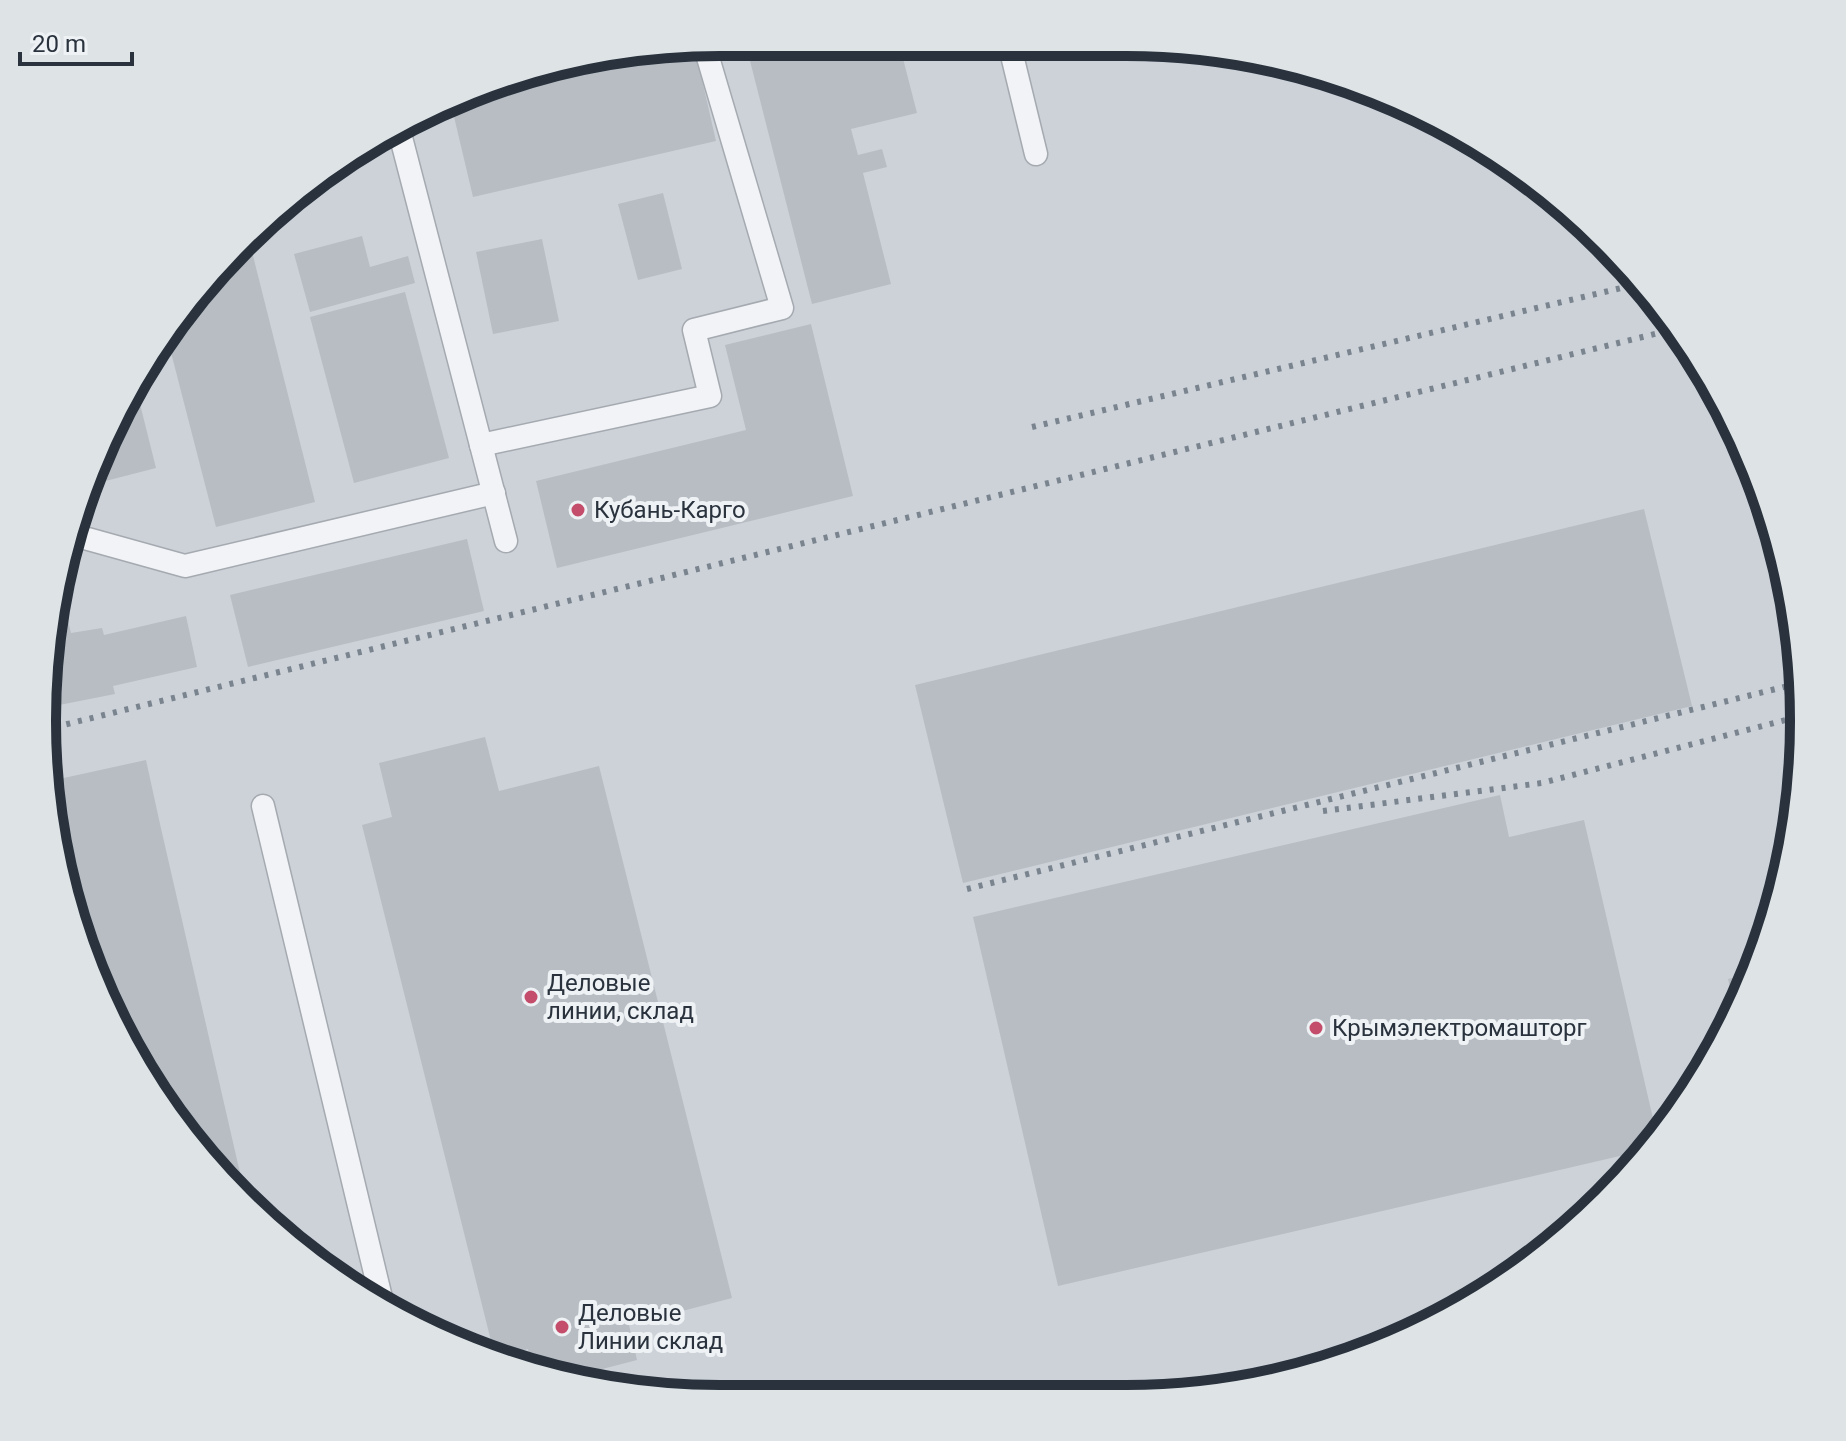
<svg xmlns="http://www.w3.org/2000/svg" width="1846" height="1441" font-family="Roboto,sans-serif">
<rect width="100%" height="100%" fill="#dfe3e7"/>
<polygon fill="#cdd2d9" points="720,42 1169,43 1344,78 1465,133 1573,210 1713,381 1768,502 1798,631 1803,764 1781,896 1734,1020 1664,1133 1573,1230 1465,1308 1343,1363 1170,1398 720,1399 589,1386 460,1347 343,1284 211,1168 133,1060 65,897 42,721 65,545 133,382 240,241 381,133 544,65"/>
<g fill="#b7bdc3">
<polygon points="792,42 899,43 917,113 851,129 858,155 882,149 887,167 863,173 891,284 812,304 748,53"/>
<polygon points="694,45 716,141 473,197 451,104 472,95"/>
<polygon points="663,193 682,269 638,280 618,204"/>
<polygon points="248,236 315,502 216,527 167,337 240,241"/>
<polygon points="362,236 370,267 408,256 415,283 310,312 294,254"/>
<polygon points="542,239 559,321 493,334 476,252"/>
<polygon points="405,292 449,458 354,483 310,317"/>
<polygon points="811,324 853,496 557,568 536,481 746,430 725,345"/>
<polygon points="134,380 156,468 90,485 133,382"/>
<polygon points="1644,509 1692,706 963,883 915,685"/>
<polygon points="467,539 484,611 248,667 230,595"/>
<polygon points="60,587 71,633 102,628 104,635 186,616 197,667 113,686 115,694 44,708"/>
<polygon points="485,737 499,791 599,766 732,1298 629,1325 637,1360 564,1379 533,1369 528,1349 495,1357 362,825 392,817 379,763"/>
<polygon points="146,760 160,824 246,1199 211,1168 133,1060 65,897 50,781"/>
<polygon points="1500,795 1509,837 1584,820 1658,1140 1650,1149 1058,1286 973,917"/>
<polygon points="1752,973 1736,1014 1728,979"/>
</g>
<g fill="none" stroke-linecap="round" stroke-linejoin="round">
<g stroke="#a5aab1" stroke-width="25">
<g id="service">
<polyline points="1009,43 1036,154"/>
<polyline points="398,126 506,541"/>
<polyline points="481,445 710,396 694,330 782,308 704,44"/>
<polyline points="70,534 185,566 494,493"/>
<polyline points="263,806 383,1306"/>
</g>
</g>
<use href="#service" stroke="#f1f3f6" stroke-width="22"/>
<g stroke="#7a848f" stroke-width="6" stroke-dasharray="4 8" stroke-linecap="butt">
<polyline points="1032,427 1634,285"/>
<polyline points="43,730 1671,330"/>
<polyline points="1323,811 1542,783 1801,716"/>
<polyline points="967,889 1800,683"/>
</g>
</g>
<g fill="#c34d6a" stroke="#eef2f5" stroke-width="3">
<circle cx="578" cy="510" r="8"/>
<circle cx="531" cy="997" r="8"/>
<circle cx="1316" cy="1028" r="8"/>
<circle cx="562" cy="1327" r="8"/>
</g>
<g text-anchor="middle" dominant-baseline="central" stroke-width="8" stroke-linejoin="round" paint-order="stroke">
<g font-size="24" fill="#29323d" stroke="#eef2f5" text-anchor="start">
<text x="594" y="510">Кубань-Карго</text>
<text x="547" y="983">Деловые<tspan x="547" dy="28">линии, склад</tspan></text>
<text x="1332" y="1028">Крымэлектромашторг</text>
<text x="578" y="1313">Деловые<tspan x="578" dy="28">Линии склад</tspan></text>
</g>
</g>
<path d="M0 0H1846V1441H0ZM720 56H1126A664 664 0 0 1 1790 720V721A664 664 0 0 1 1126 1385H720A664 664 0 0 1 56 721V720A664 664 0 0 1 720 56Z" fill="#dee3e6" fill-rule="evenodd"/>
<path fill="none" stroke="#29323d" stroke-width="10" d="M720 56H1126A664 664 0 0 1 1790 720V721A664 664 0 0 1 1126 1385H720A664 664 0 0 1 56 721V720A664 664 0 0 1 720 56Z"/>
<path d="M20 52v12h112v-12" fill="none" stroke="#29323d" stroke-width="4"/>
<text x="32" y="52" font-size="24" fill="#29323d" stroke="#eef2f5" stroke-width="6" paint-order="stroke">20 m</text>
</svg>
